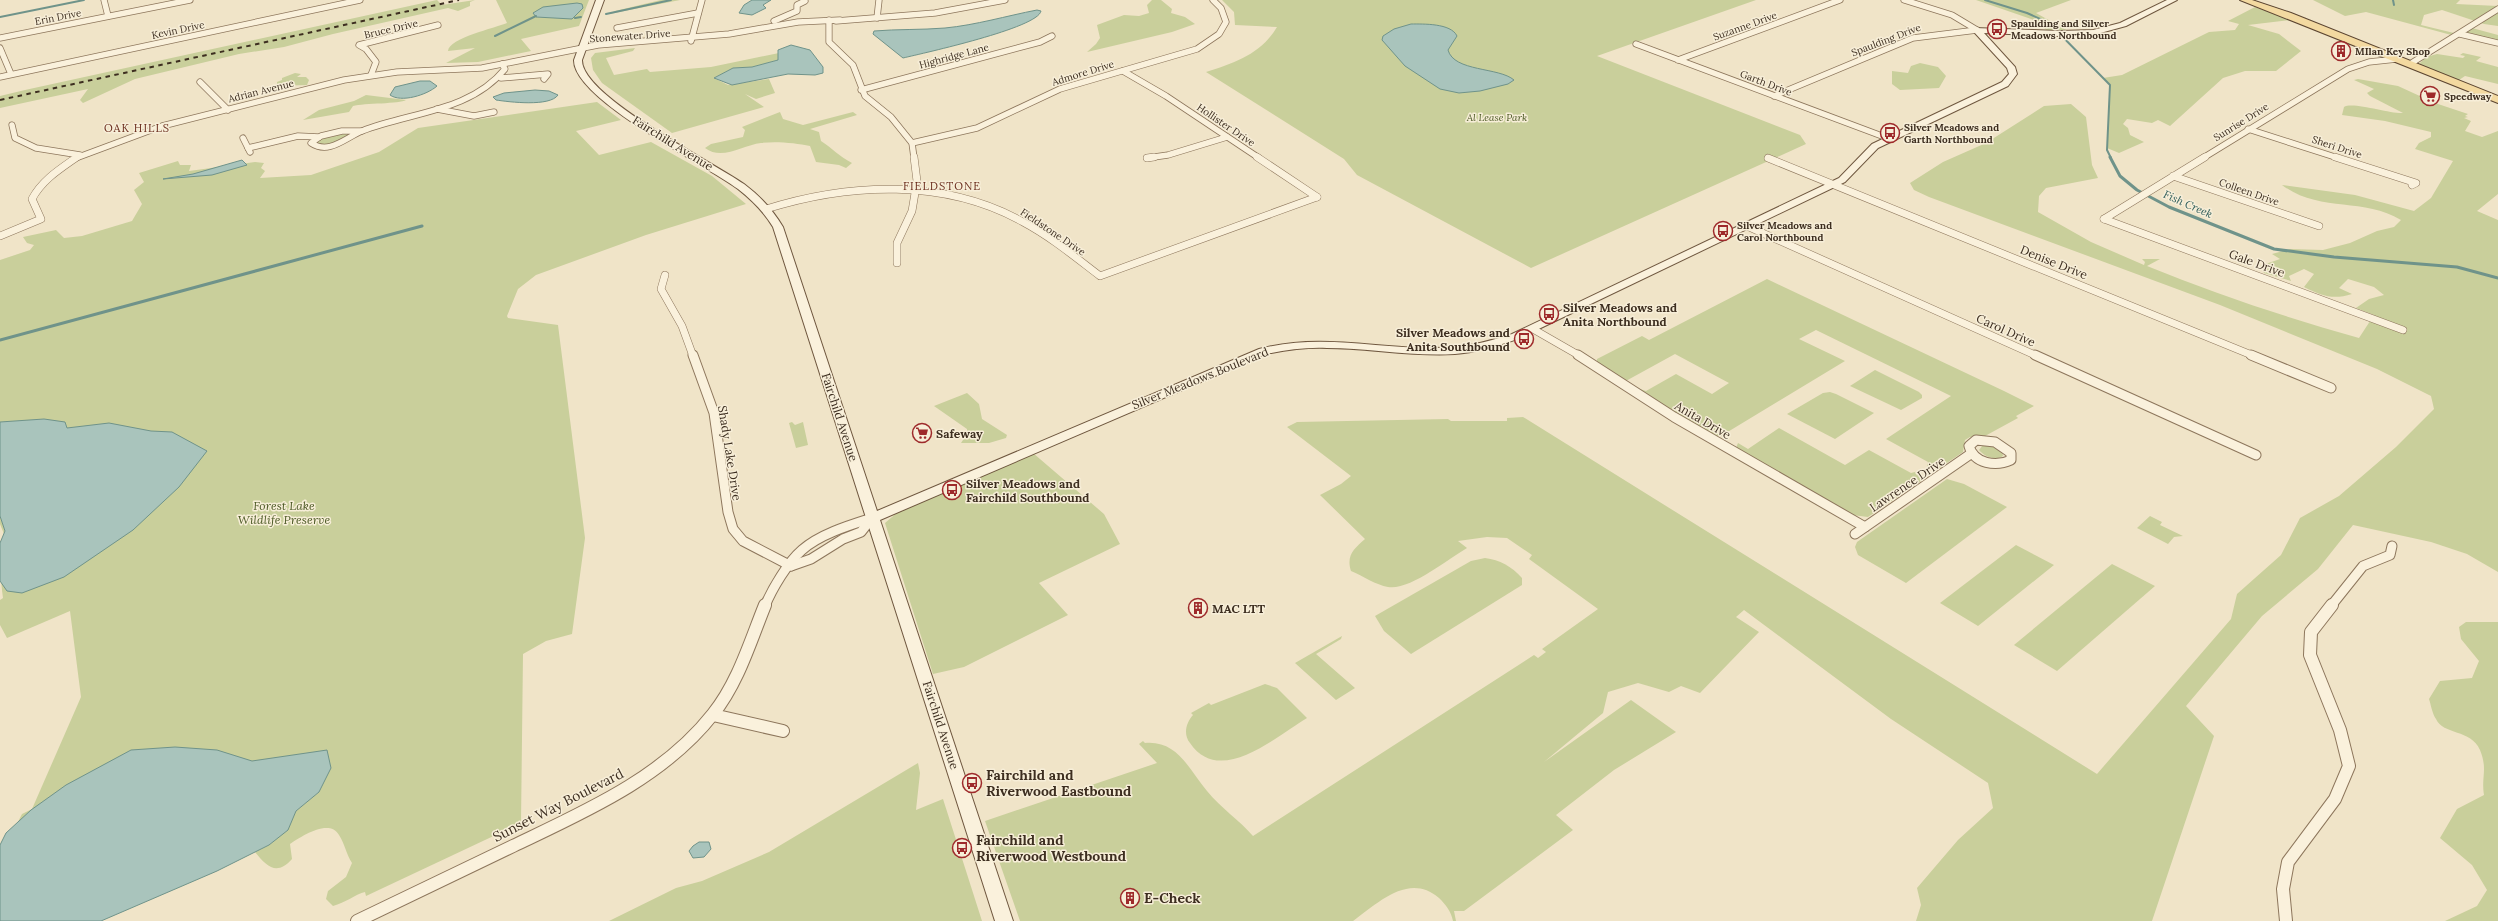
<svg xmlns="http://www.w3.org/2000/svg" width="2498" height="921" font-family="Lora,serif">
<rect width="100%" height="100%" fill="#f0e4c8"/>
<g fill="#c9cf9b">
<polygon points="437,0 442,5 475,0 470,2 470,6 458,11 448,8 333,34 284,47 239,54 135,79 83,103 80,100 88,89 0,108 0,96 25,90"/>
<path d="M496 0H589L579 26 521 39 531 51 478 62 446 63 475 48 448 51C449 38 495 28 507 23Z"/>
<polygon points="661,0 680,0 609,14 615,11"/>
<polygon points="1152,0 1161,0 1172,9 1171,13 1185,17 1195,24 1172,32 1087,52 1096,44 1100,38 1097,25 1124,15 1139,16 1149,13 1147,5"/>
<path d="M1222 0H1756L1597 56 1800 135 1806 144 1531 268 1357 175 1344 159 1206 72C1234 63 1261 54 1277 27L1235 25 1234 12Z"/>
<polygon points="1976,0 2071,0 2036,13 2070,32 2049,32 2034,20"/>
<polygon points="2313,0 2460,0 2456,4 2498,6 2498,26 2484,24 2442,10 2424,15 2421,25 2458,34 2455,36 2366,12 2345,16"/>
<polygon points="2255,7 2291,20 2248,25 2279,34 2301,51 2276,71 2245,71 2223,78 2170,126 2158,120 2152,123 2127,119 2123,124 2128,128 2130,135 2144,142 2119,153 2107,148 2110,85 2103,78 2122,75 2209,32 2235,30 2239,24 2228,21"/>
<polygon points="2472,28 2498,35 2498,42 2464,34"/>
<polygon points="635,48 633,51 606,58 614,75 647,69 650,72 711,67 779,53 778,60 752,67 733,68 714,78 728,85 769,79 775,93 756,99 745,94 764,107 672,133 602,83 593,70 591,58 595,53"/>
<polygon points="2463,53 2481,57 2476,61 2498,67 2498,84 2465,76 2459,80 2419,64 2426,57 2437,54 2463,58 2465,56 2460,55"/>
<polygon points="1920,63 1938,67 1946,76 1939,88 1900,90 1892,84 1892,71 1908,73 1911,66"/>
<polygon points="295,73 301,74 297,77 306,77 309,80 307,85 277,86 277,82 282,80 282,78"/>
<path d="M2358 79 2398 86 2435 103 2468 114 2465 116 2468 117 2464 118 2471 121 2465 131 2482 137 2498 131V194L2477 211 2498 220V572L2467 554 2431 542 2353 525 2318 569 2262 616 2186 706 2214 736 2152 921H1916L1921 905 1917 888 1958 840 1993 808 1988 783 1891 719 1744 610 1736 617 1759 632 1700 693 1681 686 1669 692 1638 683 1608 692 1603 713 1544 762 1631 700 1676 732 1614 770 1556 815 1573 830 1464 911H1454L1456 921H1453C1451 911 1446 905 1439 898 1409 872 1378 903 1353 921H1020L985 821 1157 763 1139 744 1143 741 1145 743C1178 740 1190 771 1207 791 1221 808 1239 820 1253 836L1534 655 1538 658 1546 652 1542 649 1598 609 1529 559 1532 555 1507 538 1487 537 1458 541 1467 548C1448 559 1409 591 1388 587 1376 585 1363 576 1351 571 1346 555 1354 549 1365 539L1320 495 1341 484 1351 476 1287 427 1297 422 1448 419 1451 421H1507V418L1523 417 2097 774 2231 619 2237 594 2281 555 2300 518 2339 496 2396 447 2434 409 2431 396 2377 369 2220 305 1929 197 1914 190 1910 183 1943 162 1986 143 2044 106 2071 104 2086 117 2092 165 2098 178 2046 188 2039 196 2038 212 2091 242 2144 265 2145 262 2142 259H2160L2147 266C2216 294 2287 318 2359 338L2374 315 2356 308 2369 299 2384 295 2374 287 2348 279 2339 288 2352 294C2333 300 2322 296 2304 287L2314 274 2304 269 2289 276 2291 281 2264 273 2260 266 2280 259 2272 254 2290 249 2323 250 2350 243 2377 231 2394 227 2401 220C2363 197 2319 213 2282 185L2355 195 2414 211 2431 198 2453 161 2415 149 2419 143 2431 137V132L2385 121 2342 115 2344 107C2352 101 2390 114 2403 113L2370 96 2367 93 2374 89 2354 80Z"/>
<path d="M366 95 406 100C400 104 364 103 353 106L349 112 303 120 319 110 354 101Z"/>
<path d="M597 102 621 120 576 131 599 155 651 142 712 176 746 204 646 235 536 275 518 289 507 316 508 318 558 325 585 538 572 634 546 641 523 654 521 823 366 896 365 892C356 894 345 903 333 906L326 899 328 891 346 877 352 863C346 854 345 844 339 835 329 818 301 837 290 844L292 859C277 876 267 867 255 852L269 845 287 830 296 811 319 792 327 774 0 921V857L22 814 32 809 81 697 70 611 7 638 0 625V600L3 598C0 578 0 553 4 534L0 524V260L30 250 34 245 27 243 23 237 56 230 64 238 82 236 132 221 142 204 134 190 144 182 139 173 178 161 180 165H191L189 171 255 162 264 163 261 168 265 171 260 178 311 175 379 152 418 128Z"/>
<path d="M780 112 783 119 803 125 853 112 857 115 810 129 819 132 821 141C832 148 840 157 852 163L846 168 839 165 816 162 810 146C796 143 776 141 761 143 743 145 722 161 705 148L711 144 743 137 745 130 742 127Z"/>
<path d="M352 133C343 139 328 150 317 143 323 133 342 134 352 133Z"/>
<polygon points="1767,279 2004,391 2034,406 2016,416 2018,418 1985,436 1970,437 1965,440 1963,452 1938,469 1927,466 1928,462 1886,439 1951,396 1816,330 1799,339 1845,361 1721,436 1716,436 1637,390 1637,388 1646,391 1676,374 1712,394 1729,383 1675,354 1624,382 1597,362 1597,359 1642,336 1649,340"/>
<polygon points="1875,370 1919,392 1922,395 1922,398 1901,410 1850,386"/>
<polygon points="1830,392 1836,394 1874,413 1835,439 1787,414 1823,393"/>
<polygon points="967,393 979,404 982,419 1007,435 1006,438 989,443 961,443 967,434 967,429 934,406"/>
<polygon points="792,422 795,425 803,422 808,445 796,448 789,423"/>
<polygon points="1779,428 1845,465 1869,450 1911,473 1919,471 1925,478 1868,517 1852,515 1736,448 1738,443 1748,449"/>
<path d="M1983 445 1993 446 2002 451 2003 456C1995 461 1985 457 1979 450Z"/>
<polygon points="1033,453 1104,514 1120,544 1039,583 1068,615 964,667 933,674 885,523 899,511"/>
<polygon points="1947,479 1964,484 2007,507 1906,583 1858,555 1855,547 1857,542"/>
<polygon points="2150,516 2162,522 2160,525 2183,536 2174,537 2168,544 2137,528"/>
<polygon points="2016,545 2054,565 1978,626 1940,603"/>
<path d="M1485 558C1500 560 1511 566 1522 578V585L1411 654 1384 631 1375 616 1471 561Z"/>
<polygon points="2112,564 2155,586 2057,671 2014,645"/>
<path d="M2466 622H2498V921H2445L2477 906 2487 890 2472 865 2440 838 2457 809 2484 795C2481 776 2488 770 2480 750 2471 729 2443 735 2436 719 2432 713 2431 705 2429 699L2440 681 2472 678 2479 661 2461 639 2459 627Z"/>
<polygon points="1342,636 1341,639 1316,654 1355,688 1336,700 1295,663"/>
<path d="M1265 684 1277 688 1307 718C1275 737 1220 787 1190 743 1183 734 1186 723 1193 715L1191 713 1209 703 1211 705Z"/>
<polygon points="918,763 920,773 916,810 943,799 982,921 609,921 676,888 702,881 769,852"/>
</g>
<g fill="#a9c4bc" stroke="#6f938a">
<polygon points="752,0 771,0 763,5 766,8 752,15 739,13 744,5"/>
<polygon points="577,3 582,4 583,8 572,19 536,17 533,13 543,7"/>
<path d="M1037 10 1041 11C1038 28 924 53 903 58L873 34 874 31C897 29 921 30 945 28 976 25 1006 16 1037 10Z"/>
<path d="M1411 24C1423 24 1451 23 1457 36L1448 50C1454 72 1499 67 1514 80L1508 84 1480 91 1459 93 1440 89 1405 66 1382 40 1383 36 1394 29Z"/>
<polygon points="791,45 810,50 823,67 823,73 815,75 788,74 732,85 714,78 733,68 752,67 778,60 778,50"/>
<path d="M420 81H430L437 86C427 95 401 103 390 95L395 87Z"/>
<path d="M535 90 549 91 558 95C550 107 509 102 496 100L493 97 504 93Z"/>
<polygon points="242,160 247,165 212,175 163,179 193,174"/>
<polygon points="44,419 65,422 67,428 109,423 151,431 172,432 207,451 179,487 133,530 64,577 22,593 7,591 0,581 0,543 5,531 0,516 0,422"/>
<polygon points="175,747 217,750 252,761 327,750 331,768 319,792 296,811 288,830 269,845 217,871 101,921 0,921 0,845 6,833 31,810 66,785 131,750"/>
<polygon points="699,842 709,842 711,849 704,857 693,858 689,851 693,846"/>
</g>
<g fill="none" stroke-linecap="round" stroke-linejoin="round">
<g stroke="#6f938a" stroke-width="2">
<polyline points="1985,0 2027,13 2049,23 2110,85 2107,150 2111,158"/>
<polyline points="2393,0 2394,5"/>
<polyline points="606,14 671,0"/>
<polyline points="0,17 84,0"/>
<polyline points="575,18 581,17"/>
<polyline points="495,36 536,16"/>
</g>
<g stroke="#6f938a" stroke-width="3">
<polyline points="2110,157 2120,176 2137,190 2169,207 2274,249 2334,257 2457,267 2498,278"/>
<polyline points="0,340 422,226"/>
</g>
<g stroke="#8d765c" stroke-width="7">
<g id="street-far3">
<polyline points="104,0 108,16"/>
<polyline points="1904,0 1952,15 1977,30"/>
<polyline points="877,18 879,0"/>
<polyline points="829,20 829,42 853,65 865,96 891,117 912,143 914,158"/>
<polyline points="774,21 797,11 797,5 805,1"/>
<polyline points="836,21 935,13 1005,0"/>
<polyline points="617,28 698,13"/>
<polyline points="2460,34 2498,43"/>
<polyline points="0,38 190,0"/>
<polyline points="691,41 702,0"/>
<polyline points="1636,44 1890,139"/>
<polyline points="0,48 11,74"/>
<polyline points="1678,60 1840,0"/>
<polyline points="2410,64 2498,9"/>
<polyline points="1123,71 1166,96 1259,158"/>
<polyline points="371,75 376,62 366,49 359,45 438,25"/>
<polyline points="0,77 360,0"/>
<polyline points="501,78 548,74 544,79"/>
<polyline points="200,82 228,110"/>
<polyline points="861,90 1040,42 1052,36"/>
<polyline points="1774,96 1913,38 1977,30"/>
<polyline points="437,109 474,116 494,112"/>
<polyline points="12,125 15,138 36,148 80,155"/>
<polyline points="2248,129 2338,158"/>
<path d="M342 131H362C345 138 329 155 311 143L321 136Z"/>
<path d="M362 131C410 112 470 112 505 69L502 64"/>
<polyline points="243,138 250,152"/>
<polyline points="912,143 977,128 1060,89 1197,49 1219,34 1226,22 1221,8 1213,0"/>
<polyline points="248,148 298,136 319,137"/>
<polyline points="76,158 162,126 344,80 397,72 482,68 598,45 729,34 798,22 840,20"/>
<polyline points="1147,158 1168,155 1227,137"/>
<polyline points="2203,158 2348,69 2369,62 2397,59"/>
</g>
</g>
<g stroke="#8d765c" stroke-width="8">
<g id="street-far2">
<polyline points="1257,157 1317,197"/>
<polyline points="2335,157 2416,183 2412,185"/>
<polyline points="1147,158 1154,157"/>
<polyline points="1768,158 2254,356"/>
<polyline points="2173,176 2319,226"/>
<path d="M766 209C849 183 945 178 1023 222 1051 237 1075 257 1100 276L1317 197"/>
<polyline points="2104,219 2205,157"/>
<polyline points="2104,219 2403,330"/>
<polyline points="1747,226 2037,356"/>
<path d="M0 236 41 219 32 199C42 180 60 169 77 157"/>
<polyline points="897,263 897,243 912,211 917,181 914,157"/>
<polyline points="665,275 661,289 682,326 693,356"/>
<polyline points="1533,329 1580,356"/>
</g>
</g>
<g stroke="#8d765c" stroke-width="11">
<g id="street-far1">
<polyline points="693,355 714,413 728,512 733,529 743,541 791,566"/>
<polyline points="1578,355 1674,417 1865,527"/>
<polyline points="2035,355 2256,455"/>
<polyline points="2251,355 2331,388"/>
<path d="M1976 440 1995 442 2011 453V460C1996 467 1974 464 1969 446Z"/>
<polyline points="1855,534 1972,453"/>
<polyline points="791,566 811,559 843,539 861,532 872,518"/>
<path d="M765 606C772 589 788 562 802 550 820 534 850 525 872 518"/>
<polyline points="2331,606 2363,566 2390,555 2392,546"/>
</g>
</g>
<g stroke="#8d765c" stroke-width="14">
<g id="street">
<polyline points="713,715 783,731"/>
<path d="M357 921C409 896 461 871 513 846 584 812 663 778 713 714 738 683 750 642 765 605"/>
<polyline points="2286,921 2283,889 2288,862 2335,799 2349,766 2340,730 2310,655 2311,632 2332,605"/>
</g>
</g>
<g stroke="#6f573f" stroke-width="2">
<path id="secondary" d="M596 0H604L582 60C581 96 713 162 744 184 760 196 773 210 783 227L877 511 1259 349C1329 331 1389 353 1456 347 1476 345 1493 340 1512 334L1839 178 1872 144 2002 82 2009 74 2007 68 1974 32V28L2060 31 2093 30 2120 23 2167 0H2177L2126 26 2093 35 2060 36 1984 33 2015 67 2017 74 2008 86 1878 148 1845 182 1520 338C1498 346 1478 352 1455 354 1412 357 1369 348 1327 348 1306 347 1286 350 1266 354L880 520 1013 921H995L773 227C764 212 752 200 738 189 706 165 573 99 574 60Z"/>
</g>
<g stroke="#5b4430" stroke-width="2">
<polygon id="primary" points="2240,0 2252,0 2291,13 2498,96 2498,103"/>
</g>
<use href="#street-far3" stroke="#faf1dc" stroke-width="5.5"/>
<use href="#street-far2" stroke="#faf1dc" stroke-width="7"/>
<use href="#street-far1" stroke="#faf1dc" stroke-width="9"/>
<use href="#street" stroke="#faf1dc" stroke-width="12"/>
<use href="#secondary" fill="#faf1dc" fill-rule="evenodd"/>
<use href="#primary" fill="#f3d9a0" fill-rule="evenodd"/>
<polyline stroke="#3d2e20" stroke-width="2" stroke-dasharray="4.5 4.5" stroke-linecap="butt" points="0,100 459,0"/>
</g>
<defs>
<g id="bus-ring" transform="scale(1)"><circle r="9.5" fill="#f7eed8" stroke="#9e2a2b" stroke-width="1.5"/><path d="M-5-6H5V4H4V6H2V4H-2V6H-4V4H-5ZM-3.5-4V0h7V-4ZM-3.5 1.2v1.5H-2V1.2ZM2 1.2v1.5H3.5V1.2Z" fill="#9e2a2b"/></g>
<g id="building-ring" transform="scale(1)"><circle r="9.5" fill="#f7eed8" stroke="#9e2a2b" stroke-width="1.5"/><path d="M-4-6H4V6H1V3H-1V6H-4ZM-2.5-4.3h1.7v1.8h-1.7ZM.8-4.3h1.7v1.8H.8ZM-2.5-1h1.7V.8h-1.7ZM.8-1h1.7V.8H.8Z" fill="#9e2a2b"/></g>
<g id="supermarket-ring" transform="scale(1)"><circle r="9.5" fill="#f7eed8" stroke="#9e2a2b" stroke-width="1.5"/><path d="M-6-5.5h2.5l.6 2H6L4.5 2H-2.5L-4.4-4H-6ZM-1.5 3.2a1.3 1.3 0 1 0 .1 0ZM3 3.2a1.3 1.3 0 1 0 .1 0Z" fill="#9e2a2b"/></g>
</defs>
<g fill-rule="evenodd">
<use href="#bus-ring" x="1997" y="29"/>
<use href="#building-ring" x="2341" y="51"/>
<use href="#supermarket-ring" x="2430" y="96"/>
<use href="#bus-ring" x="1890" y="133"/>
<use href="#bus-ring" x="1723" y="231"/>
<use href="#bus-ring" x="1549" y="314"/>
<use href="#bus-ring" x="1524" y="339"/>
<use href="#supermarket-ring" x="922" y="433"/>
<use href="#bus-ring" x="952" y="490"/>
<use href="#building-ring" x="1198" y="608"/>
<use href="#bus-ring" x="972" y="783"/>
<use href="#bus-ring" x="962" y="848"/>
<use href="#building-ring" x="1130" y="898"/>
</g>
<g text-anchor="middle" dominant-baseline="central" stroke-width="3" stroke-linejoin="round" paint-order="stroke">
<g font-size="10" fill="#3d2e20" stroke="#f7eed8">
<text transform="translate(58 17) rotate(-11)">Erin Drive</text>
<text transform="translate(1745 26) rotate(-20)">Suzanne Drive</text>
<text transform="translate(391 29) rotate(-13)">Bruce Drive</text>
<text transform="translate(178 30) rotate(-12)">Kevin Drive</text>
<text transform="translate(630 36) rotate(-4)">Stonewater Drive</text>
<text transform="translate(1886 40) rotate(-21)">Spaulding Drive</text>
<text transform="translate(954 56) rotate(-15)">Highridge Lane</text>
<text transform="translate(1083 73) rotate(-17)">Admore Drive</text>
<text transform="translate(1766 83) rotate(21)">Garth Drive</text>
<text transform="translate(261 91) rotate(-14)">Adrian Avenue</text>
<text transform="translate(2241 122) rotate(-32)">Sunrise Drive</text>
<text transform="translate(1226 125) rotate(34)">Hollister Drive</text>
<text transform="translate(2337 147) rotate(18)">Sheri Drive</text>
<text transform="translate(2249 192) rotate(19)">Colleen Drive</text>
<text transform="translate(1053 232) rotate(34)">Fieldstone Drive</text>
</g>
<g font-size="10" font-weight="bold" fill="#3d2e20" stroke="#f7eed8" text-anchor="start">
<text x="2011" y="23">Spaulding and Silver<tspan x="2011" dy="12">Meadows Northbound</tspan></text>
<text x="2355" y="51">MIlan Key Shop</text>
<text x="2444" y="96">Speedway</text>
<text x="1904" y="127">Silver Meadows and<tspan x="1904" dy="12">Garth Northbound</tspan></text>
<text x="1737" y="225">Silver Meadows and<tspan x="1737" dy="12">Carol Northbound</tspan></text>
</g>
<g font-size="10" font-style="italic" fill="#4d5a26" stroke="#f7eed8">
<text x="1497" y="117">Al Lease Park</text>
</g>
<g font-size="11" letter-spacing="1" fill="#6b2e1e" stroke="#f7eed8">
<text x="137" y="128">OAK HILLS</text>
<text x="942" y="186">FIELDSTONE</text>
</g>
<g font-size="11" font-style="italic" fill="#2f5d5a" stroke="#f7eed8">
<text transform="translate(2188 204) rotate(24)">Fish Creek</text>
</g>
<g font-size="12" fill="#3d2e20" stroke="#f7eed8">
<text transform="translate(673 143) rotate(32)">Fairchild Avenue</text>
<text transform="translate(2054 262) rotate(22)">Denise Drive</text>
<text transform="translate(2257 263) rotate(20)">Gale Drive</text>
<text transform="translate(2006 330) rotate(24)">Carol Drive</text>
<text transform="translate(1200 378) rotate(-22)">Silver Meadows Boulevard</text>
<text transform="translate(840 417) rotate(72)">Fairchild Avenue</text>
<text transform="translate(1703 420) rotate(30)">Anita Drive</text>
<text transform="translate(730 453) rotate(81)">Shady Lake Drive</text>
<text transform="translate(1907 484) rotate(-34)">Lawrence Drive</text>
<text transform="translate(941 725) rotate(72)">Fairchild Avenue</text>
</g>
<g font-size="12" font-weight="bold" fill="#3d2e20" stroke="#f7eed8" text-anchor="start">
<text x="1563" y="307">Silver Meadows and<tspan x="1563" dy="14">Anita Northbound</tspan></text>
<text x="1510" y="332" text-anchor="end">Silver Meadows and<tspan x="1510" dy="14">Anita Southbound</tspan></text>
<text x="936" y="433">Safeway</text>
<text x="966" y="483">Silver Meadows and<tspan x="966" dy="14">Fairchild Southbound</tspan></text>
<text x="1212" y="608">MAC LTT</text>
</g>
<g font-size="12" font-style="italic" fill="#4d5a26" stroke="#f7eed8">
<text x="284" y="505">Forest Lake<tspan x="284" dy="14">Wildlife Preserve</tspan></text>
</g>
<g font-size="14" font-weight="bold" fill="#3d2e20" stroke="#f7eed8" text-anchor="start">
<text x="986" y="775">Fairchild and<tspan x="986" dy="16">Riverwood Eastbound</tspan></text>
<text x="976" y="840">Fairchild and<tspan x="976" dy="16">Riverwood Westbound</tspan></text>
<text x="1144" y="898">E-Check</text>
</g>
<g font-size="14" fill="#3d2e20" stroke="#f7eed8">
<text transform="translate(558 805) rotate(-27)">Sunset Way Boulevard</text>
</g>
</g>
</svg>
